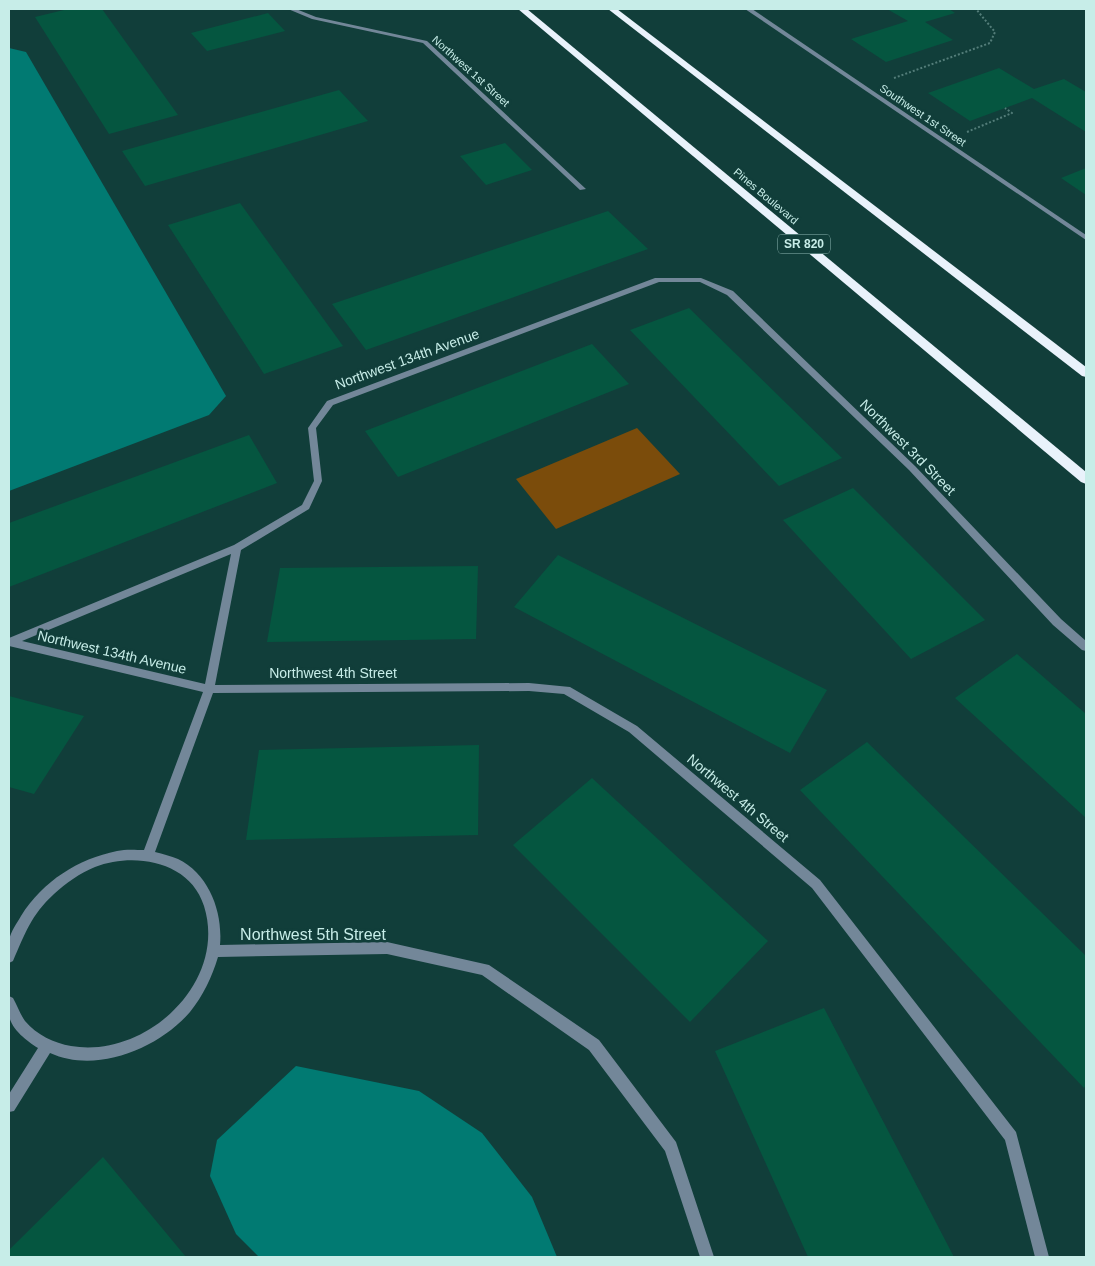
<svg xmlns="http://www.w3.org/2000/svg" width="1095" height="1266" font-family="Arial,sans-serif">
<rect width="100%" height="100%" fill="#113e3a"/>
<polygon fill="#7b4c0b" points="637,428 680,474 556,529 516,479"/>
<g fill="#017a72">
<polygon points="9,48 26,52 226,396 209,415 9,491"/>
<polygon points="296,1066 419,1091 482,1133 532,1197 557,1257 259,1257 236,1234 210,1176 217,1140"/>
</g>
<g fill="#055640">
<polygon points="68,9 102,9 178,115 109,134 35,17"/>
<polygon points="887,9 949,9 955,13 925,22 953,40 886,62 851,39 908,21"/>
<polygon points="268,13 285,31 207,51 191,33"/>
<polygon points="999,68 1034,89 1064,79 1086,92 1086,132 1032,98 970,121 928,93"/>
<polygon points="339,90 368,121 145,186 122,151"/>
<polygon points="505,143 532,170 486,185 460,156"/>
<polygon points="1086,168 1086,195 1061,178"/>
<polygon points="240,203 343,346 264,374 168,225"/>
<polygon points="608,211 648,249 366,350 332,304"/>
<polygon points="689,308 842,458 779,486 630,330"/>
<polygon points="592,344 629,384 398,477 365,431"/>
<polygon points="249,435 277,483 9,587 9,523"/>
<polygon points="853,488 985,620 911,659 783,520"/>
<polygon points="558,555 827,690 790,753 514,607"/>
<polygon points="478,566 476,639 267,642 280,568"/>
<polygon points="1017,654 1086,714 1086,818 955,698"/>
<polygon points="9,696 84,716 34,794 9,787"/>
<polygon points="867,742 1086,956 1086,1085 1084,1088 800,790"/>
<polygon points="479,745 478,835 246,840 259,750"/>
<polygon points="592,778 768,941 690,1022 513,845"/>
<polygon points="824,1008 954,1257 808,1257 715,1051"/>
<polygon points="103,1157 186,1257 9,1257 9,1250"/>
</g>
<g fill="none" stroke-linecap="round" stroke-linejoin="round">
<g stroke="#537d79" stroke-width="2" stroke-dasharray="2 2" stroke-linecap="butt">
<polyline points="894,78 990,43 995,32 976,9"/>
<polyline points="967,132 1012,113 1005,108"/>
</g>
<polygon fill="#738799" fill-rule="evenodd" points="288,9 296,9 316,17 427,41 586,189 580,190 423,43 312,19"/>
<g fill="#738799" fill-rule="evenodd">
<polygon points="745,9 752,9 1086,235 1086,240"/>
<path d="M655 278H701L733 291 915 466 1061 619 1086 641V651L1082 650 1053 625 909 470 727 295 700 282H659L333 405 316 428 322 481 309 509 241 550 215 685 529 683 570 687 637 726 820 880 1016 1132 1049 1257H1035L1005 1140 812 888 629 732 564 694 529 691 213 693 155 852C163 854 171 856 178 859 209 874 223 912 220 945L387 942 489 965 599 1040 676 1142 714 1257H700L665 1151 589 1050 482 975 387 954 218 957C212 977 203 996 190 1012 158 1049 96 1074 50 1053L14 1111 9 1112V1094L38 1048C27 1041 12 1030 9 1016 7 1010 9 1002 9 996L13 998C17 1005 20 1014 25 1021 37 1035 54 1043 71 1046 146 1059 228 982 204 906 190 861 134 852 95 867 80 873 66 883 54 894 31 915 25 934 13 961L9 963C9 956 8 947 9 940 11 931 17 923 21 916 43 881 78 859 117 851 126 849 136 850 144 850L203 692 9 646V638L234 545 302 505 314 481 308 428 327 401ZM231 554 205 684 22 641Z"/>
</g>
<g fill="#e9f2fb" fill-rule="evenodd">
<polygon points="518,9 527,9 1086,472 1086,484 1081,482"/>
<polygon points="608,9 617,9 1086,367 1086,377 1082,376"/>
</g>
</g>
<g text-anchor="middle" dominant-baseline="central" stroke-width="5" stroke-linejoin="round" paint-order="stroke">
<g font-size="11" fill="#c7ede8" stroke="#113e3a">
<text transform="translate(471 71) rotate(42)">Northwest 1st Street</text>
<text transform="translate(923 115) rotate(34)">Southwest 1st Street</text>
<text transform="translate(766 196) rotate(40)">Pines Boulevard</text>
</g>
<rect fill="#113e3a" stroke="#90b8b4" stroke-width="1" x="778" y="234.5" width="52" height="19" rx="4"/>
<g font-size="12" font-weight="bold" fill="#c7ede8">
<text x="804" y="244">SR 820</text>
</g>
<g font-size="14" fill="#c7ede8" stroke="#113e3a">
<text transform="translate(407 359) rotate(-20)">Northwest 134th Avenue</text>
<text transform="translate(908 447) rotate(45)">Northwest 3rd Street</text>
<text transform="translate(112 652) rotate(13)">Northwest 134th Avenue</text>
<text x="333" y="673">Northwest 4th Street</text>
<text transform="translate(738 798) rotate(40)">Northwest 4th Street</text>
</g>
<g font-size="16" fill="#c7ede8" stroke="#113e3a">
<text x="313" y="934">Northwest 5th Street</text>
</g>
</g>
<rect width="1095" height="1266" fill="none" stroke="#c7ede8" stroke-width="20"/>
</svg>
